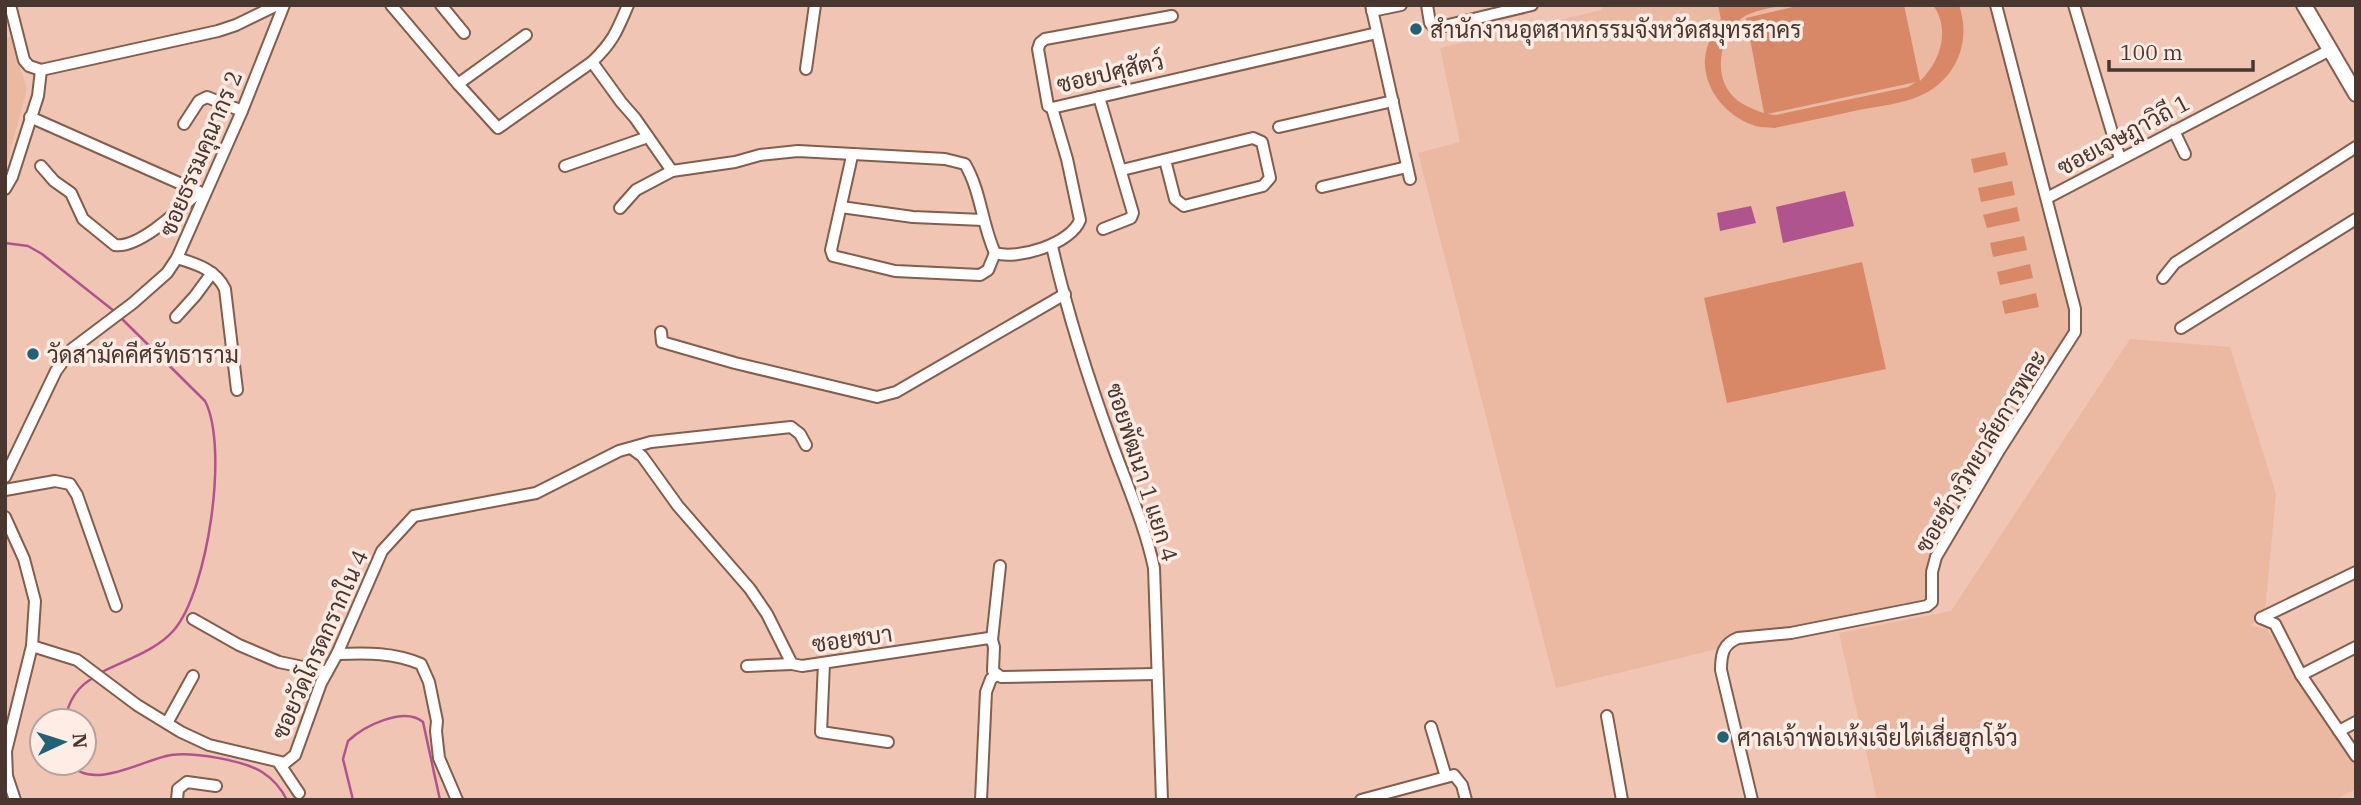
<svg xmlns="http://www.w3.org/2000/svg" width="2361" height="805" font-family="'IBM Plex Serif',Sarabun,serif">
<rect width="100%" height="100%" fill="#f1c5b3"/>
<g fill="#ebb8a2">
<polygon points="1601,5 1992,5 2073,324 2067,338 1932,554 1927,568 1928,598 1556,688 1418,153 1460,142 1440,48 1602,10"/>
<polygon points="11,37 27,89 5,170 5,38"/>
<polygon points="2130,339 2230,347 2276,494 2265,611 2251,626 2267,629 2356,766 2356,789 2334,800 1877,800 1839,633 1951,611"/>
</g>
<g fill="#d88866" fill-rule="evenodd">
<path d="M1718 5H1783C1768 9 1748 11 1737 22 1720 40 1714 74 1731 94 1739 104 1752 109 1764 113L1746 18 1801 5H1904L1920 81C1940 62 1951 30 1933 5H1959C1973 45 1953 86 1912 99 1894 105 1873 107 1854 111 1828 117 1801 122 1775 128 1768 127 1759 128 1753 125 1726 116 1703 88 1705 59 1706 44 1714 31 1721 19ZM1916 82 1908 87 1776 115 1767 114Z"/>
<polygon points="2005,152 2008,165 1974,173 1971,159"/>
<polygon points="2012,181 2015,195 1981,202 1978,188"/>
<polygon points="2017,207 2020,221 1987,228 1983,215"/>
<polygon points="2024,236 2027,250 1993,257 1990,243"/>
<polygon points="1862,262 1886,369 1727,403 1704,298"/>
<polygon points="2030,264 2033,278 2000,285 1997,272"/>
<polygon points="2036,293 2039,307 2005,314 2002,301"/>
</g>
<g fill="#af548e">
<polygon points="1845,191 1854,226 1783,243 1776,207"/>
<polygon points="1751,206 1756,223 1720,231 1717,213"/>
</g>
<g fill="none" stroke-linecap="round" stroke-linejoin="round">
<g stroke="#af548e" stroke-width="2.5">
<polyline points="5,243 28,246 42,254 114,311"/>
<path d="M100 673C125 660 156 651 174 630 208 590 229 447 205 401L119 316"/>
<path d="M65 721C68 702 77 686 95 677"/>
<path d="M68 763C94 792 141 760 171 755 194 752 242 760 262 772 273 779 281 788 287 800"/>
<path d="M353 800 343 759 348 741C364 726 404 706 423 722L440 800"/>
</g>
<g stroke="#835d4d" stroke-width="14">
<g id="minor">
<polyline points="10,5 24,60 29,66 41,70 218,31 236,25 277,5"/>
<path d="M391 5 458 84 498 128 592 62C613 42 617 31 628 5"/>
<polyline points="441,5 464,33"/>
<polyline points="1371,5 1410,179"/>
<polyline points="1427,5 1430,23 1434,27 1440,27 1532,5"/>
<polyline points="2074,5 2120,159"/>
<polyline points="1372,11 1401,5"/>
<polyline points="1172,16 1045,39 1040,43 1038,49 1048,106 1052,108 1377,33"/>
<path d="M592 62 621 102 635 118 672 171 735 162 760 155 798 151 945 159 965 164C981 191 982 225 995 253 1018 260 1071 244 1080 220L1067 159 1052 108"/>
<polyline points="806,69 815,5"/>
<polyline points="458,84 526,35"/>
<polyline points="1099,97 1133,213 1131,218 1103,229"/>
<polyline points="30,117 204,194"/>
<polyline points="184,124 199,101 207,97 242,111"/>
<polyline points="1279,127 1393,101"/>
<polyline points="2174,131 2185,154"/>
<polyline points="852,156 831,250 833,256 895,271 980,275 988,270 995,253"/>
<path d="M41 166 54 181 71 193 83 219 115 245C139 249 181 208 199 192"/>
<polyline points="565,166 648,137"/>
<polyline points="1122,170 1253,138 1262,142 1270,178 1263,186 1184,206 1175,199 1165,160"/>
<polyline points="1322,187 1407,167"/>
<polyline points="5,189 12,177 38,96 41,70"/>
<polyline points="2047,198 2330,50"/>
<polyline points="841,207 913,217 983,220"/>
<polyline points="620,208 636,190 672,171"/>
<path d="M1052 246C1067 312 1088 378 1111 441 1126 483 1145 525 1154 568L1162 800"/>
<path d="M177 258C197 264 216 270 225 289L237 390"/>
<polyline points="2163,278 2175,263 2356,147"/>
<polyline points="176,317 195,296 212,273"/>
<polyline points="2181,328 2356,219"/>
<polyline points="661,332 662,342 735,363 877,397 896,392 1065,294"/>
<polyline points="631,448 642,456 678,506 750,589 767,614 792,664 802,666 989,638 992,640 994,647 993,671 1001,677 1156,674"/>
<polyline points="5,477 56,371 72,349 133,303 167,273 177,258 242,111 284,5"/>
<polyline points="5,490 55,481 70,484 77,495 116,606"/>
<polyline points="5,517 24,559 35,601 32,646 6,751 7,776 15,800"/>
<polyline points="2261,618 2275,624 2301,675 2356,756"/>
<polyline points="2261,618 2356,572"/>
<polyline points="193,619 239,645 279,662 327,672"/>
<polyline points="992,640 1000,566"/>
<polyline points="32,646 77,660 137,705 181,732 209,745 285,763 295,755 321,683 337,654 382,551 414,516 536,493 619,451 651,442 791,427 800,434 806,445"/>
<path d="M337 654C367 653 393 652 421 664L429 682 437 721 436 731 439 758 457 800"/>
<polyline points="824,663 821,732 888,742"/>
<polyline points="747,666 792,664"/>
<polyline points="2301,675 2356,647"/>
<polyline points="1607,716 1622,800"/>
<polyline points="167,723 193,676"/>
<polyline points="1431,727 1446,777"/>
<polyline points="2339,731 2356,722"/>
<polyline points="279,763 299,793"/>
<polyline points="177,800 178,789 187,782 216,786"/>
<polyline points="981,800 986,692 991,679 996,675"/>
<polyline points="1361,800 1454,775 1462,785 1466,800"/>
<path d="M1752 800 1721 670C1721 654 1723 644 1738 638L1791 633 1927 606 1932 602V572L1936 557 2000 449 2075 332V309L1996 5"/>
</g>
</g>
<g stroke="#835d4d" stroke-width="18">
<polyline id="tertiary" points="2304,5 2356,94"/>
</g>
<use href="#minor" stroke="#fff" stroke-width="10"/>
<use href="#tertiary" stroke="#fff" stroke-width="14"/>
</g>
<g fill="#226277" stroke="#ffece5" stroke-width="2.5">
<circle cx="1416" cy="29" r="7"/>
<circle cx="33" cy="354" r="7"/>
<circle cx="1723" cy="737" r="7"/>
</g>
<g text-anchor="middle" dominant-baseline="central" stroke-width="7" stroke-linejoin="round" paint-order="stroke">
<g font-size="23" fill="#48362f" stroke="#ffece5" text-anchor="start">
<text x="1430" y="29">สำนักงานอุตสาหกรรมจังหวัดสมุทรสาคร</text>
<text x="47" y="354">วัดสามัคคีศรัทธาราม</text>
<text x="1737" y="737">ศาลเจ้าพ่อเห้งเจียไต่เสี่ยฮุกโจ้ว</text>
</g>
<g font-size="23" fill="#48362f" stroke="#ffece5">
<text transform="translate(1110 72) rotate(-13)">ซอยปศุสัตว์</text>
<text transform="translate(2123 134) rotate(-28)">ซอยเจษฎาวิถี 1</text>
<text transform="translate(200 153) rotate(-67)">ซอยธรรมคุณากร 2</text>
<text transform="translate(1980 451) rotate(-59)">ซอยข้างวิทยาลัยการพละ</text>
<text transform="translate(1143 472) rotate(72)">ซอยพัฒนา 1 แยก 4</text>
<text transform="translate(852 638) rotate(-8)">ซอยชบา</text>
<text transform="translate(319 644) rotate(-66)">ซอยวัดโกรดกรากใน 4</text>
</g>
</g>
<rect width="2361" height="805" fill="none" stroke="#48362f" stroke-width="14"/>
<g transform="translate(63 742) rotate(86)"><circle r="33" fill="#ffece5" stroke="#b6a39c" stroke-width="2"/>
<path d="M0-5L12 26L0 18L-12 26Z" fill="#226277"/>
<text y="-10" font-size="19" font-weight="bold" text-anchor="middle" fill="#48362f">N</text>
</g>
<path d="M2109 60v10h144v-10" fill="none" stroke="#48362f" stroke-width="3.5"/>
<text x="2120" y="60" font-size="21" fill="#48362f" stroke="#ffece5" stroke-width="5" paint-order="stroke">100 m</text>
</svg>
